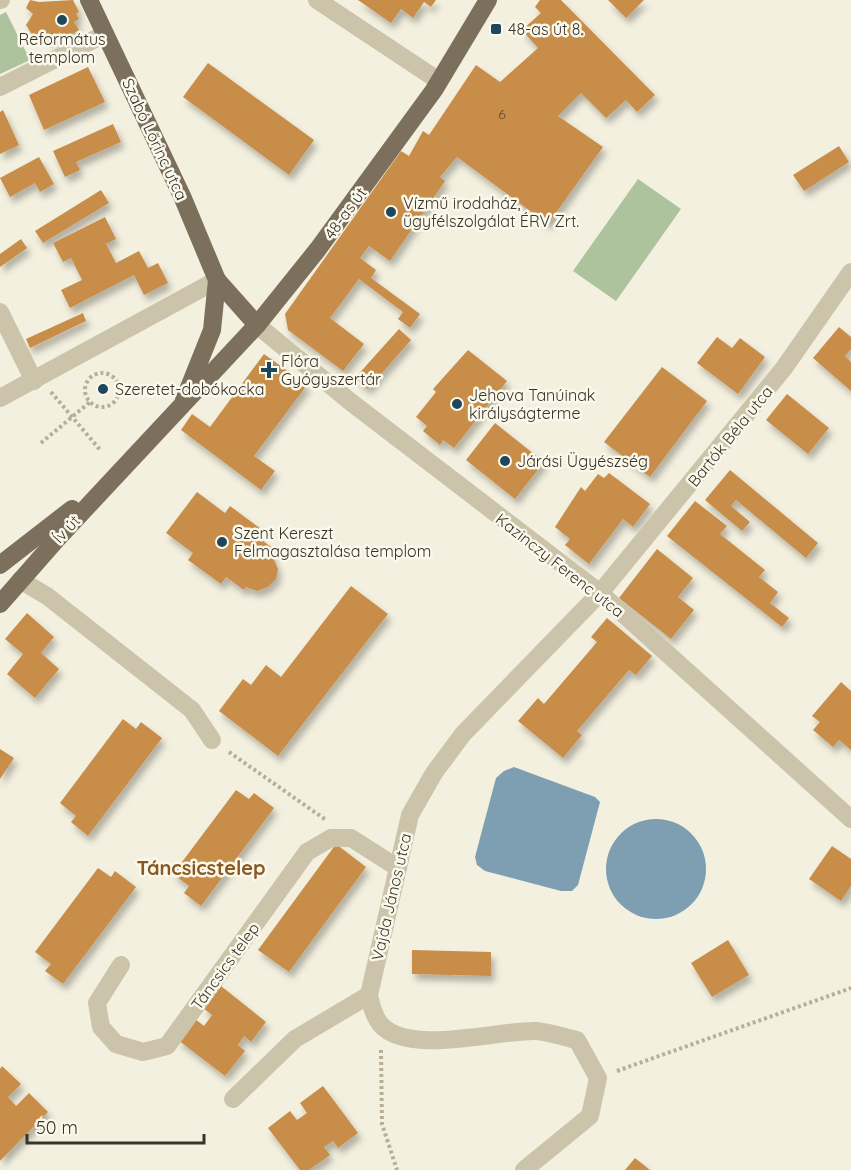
<svg xmlns="http://www.w3.org/2000/svg" width="851" height="1170" font-family="Quicksand,sans-serif">
<defs>
<filter id="shadow"><feDropShadow dx="3.5" dy="6" stdDeviation="3" flood-color="#0004"/></filter>
</defs>
<rect width="100%" height="100%" fill="#f3f0df"/>
<g fill="#acc39e">
<polygon points="6,12 30,60 0,74 0,15"/>
<polygon points="638,179 681,209 616,301 573,271"/>
</g>
<g fill="#7d9fb1">
<polygon points="514,767 595,797 600,802 578,885 572,891 561,891 485,871 477,865 475,857 496,778 504,771"/>
<circle cx="656" cy="869" r="50"/>
</g>
<g fill="#c88d48" filter="url(#shadow)">
<polygon points="30,0 39,2 73,0 79,12 76,14 79,19 74,22 79,30 63,39 59,31 59,37 53,41 46,38 45,30 37,35 31,33 26,25 33,14 26,8"/>
<polygon points="358,0 436,0 431,7 424,2 413,18 401,9 391,23"/>
<polygon points="540,0 561,0 655,95 637,112 626,100 606,118 581,93 558,116 603,147 548,224 457,157 440,177 445,181 390,261 369,246 360,258 376,270 371,278 420,314 410,328 398,319 403,312 359,279 330,318 364,344 343,371 288,330 285,314 401,151 409,156 423,131 429,135 476,65 500,82 538,48 522,30 541,13 535,7"/>
<polygon points="608,0 644,0 626,18"/>
<polygon points="208,63 314,140 289,175 183,97"/>
<polygon points="88,67 105,102 44,130 29,95"/>
<polygon points="3,110 19,145 0,154 0,112"/>
<polygon points="113,124 121,142 76,162 80,170 65,177 53,151"/>
<polygon points="839,146 849,162 804,191 793,175"/>
<polygon points="39,157 54,184 40,192 35,183 10,197 0,178"/>
<polygon points="101,190 109,203 43,243 35,231"/>
<polygon points="105,217 116,239 106,244 116,263 139,251 148,268 158,263 168,283 144,295 134,275 70,308 61,290 82,280 71,258 63,262 53,243"/>
<polygon points="21,239 27,248 0,267 0,254"/>
<polygon points="83,313 86,321 30,348 26,339"/>
<polygon points="839,327 851,337 851,349 845,356 851,362 851,391 813,358"/>
<polygon points="399,329 411,340 368,389 355,378"/>
<polygon points="717,337 732,348 740,338 765,357 738,394 697,363"/>
<polygon points="468,350 507,381 454,448 443,440 440,445 423,431 427,426 416,417 436,392 433,389"/>
<polygon points="264,354 307,385 254,456 275,471 261,490 181,430 192,414 210,427"/>
<polygon points="662,367 707,401 650,477 604,442"/>
<polygon points="787,394 829,428 808,454 766,420"/>
<polygon points="495,423 544,462 515,499 466,460"/>
<polygon points="730,470 818,543 806,558 736,500 731,506 750,522 742,531 705,500"/>
<polygon points="609,473 650,504 633,527 623,519 589,564 565,545 570,539 555,527 581,487 585,491 598,474 604,478"/>
<polygon points="197,492 225,513 230,506 261,529 256,536 274,549 271,553 278,569 276,579 268,587 257,591 246,587 244,590 226,577 221,584 188,560 193,553 166,533"/>
<polygon points="695,501 727,526 720,534 765,570 759,577 778,592 770,603 789,618 782,627 667,536"/>
<polygon points="657,549 693,578 678,597 694,610 671,639 619,598"/>
<polygon points="351,586 388,614 278,756 219,711 243,679 251,685 266,665 281,677"/>
<polygon points="27,613 54,637 41,653 59,669 35,698 7,674 23,654 5,639"/>
<polygon points="607,618 652,656 636,675 629,670 577,731 582,735 563,758 518,721 538,698 544,704 597,642 591,637"/>
<polygon points="841,682 851,691 851,750 839,740 833,747 813,730 820,722 812,716"/>
<polygon points="123,719 136,729 141,722 162,738 88,836 71,822 76,816 60,803"/>
<polygon points="0,749 14,758 0,779"/>
<polygon points="236,790 249,799 254,793 274,808 201,906 184,893 189,886 173,874"/>
<polygon points="336,844 366,867 289,972 258,950"/>
<polygon points="832,846 851,859 851,886 841,901 809,879"/>
<polygon points="98,868 111,877 115,871 136,887 63,984 45,971 51,964 35,952"/>
<polygon points="728,940 749,975 712,997 691,963"/>
<polygon points="412,950 491,952 491,976 412,974"/>
<polygon points="221,986 266,1022 251,1042 244,1036 238,1045 245,1051 225,1076 178,1040 195,1019 204,1026 212,1015 203,1008"/>
<polygon points="2,1066 21,1084 8,1097 16,1106 29,1093 48,1112 0,1161 0,1069"/>
<polygon points="323,1086 358,1133 338,1148 333,1141 324,1147 330,1155 309,1170 300,1170 268,1128 290,1111 297,1120 307,1113 300,1103"/>
<polygon points="635,1158 650,1170 625,1170"/>
</g>
<g fill="none" stroke-linecap="round" stroke-linejoin="round">
<g stroke="#b8ae94" stroke-width="4" stroke-dasharray="3 3" stroke-linecap="butt">
<circle cx="102" cy="390" r="17"/>
<polyline points="51,392 101,451"/>
<polyline points="41,443 90,402"/>
<polyline points="229,752 326,820"/>
<polyline points="381,1050 382,1124 397,1170"/>
<polyline points="617,1071 851,988"/>
</g>
<g stroke="#ccc4aa" stroke-width="18">
<polyline points="0,0 1,0"/>
<polyline points="317,0 439,81"/>
<polyline points="0,87 105,34"/>
<polyline points="0,312 34,381"/>
<polyline points="257,325 352,403 600,593 851,819"/>
<polyline points="0,398 217,280"/>
<polyline points="20,580 47,596 192,710 212,740"/>
<polyline points="121,965 97,1003 101,1027 116,1044 143,1052 167,1046 307,852 331,838 351,838 398,868"/>
<polyline points="233,1099 295,1039 369,995"/>
<path d="M524 1170 590 1116 598 1078 577 1040C564 1037 549 1032 536 1031 496 1030 410 1056 381 1025 374 1017 371 1005 369 995L410 815 434 773 463 734 600 593 784 368 851 272"/>
</g>
<g stroke="#7c6f5b" stroke-width="18">
<polyline points="89,0 182,196 217,280 212,330 184,400"/>
<polyline points="217,280 257,325"/>
<polyline points="0,565 72,509"/>
<polyline points="0,604 57,539 257,325 318,249 434,90 488,0"/>
</g>
</g>
<g fill="#1e465c" stroke="#fbf8ec" stroke-width="2">
<circle cx="62" cy="20" r="6"/>
<rect x="490" y="23" width="12" height="12" rx="3"/>
<circle cx="391" cy="212" r="6"/>
<path d="M266 361h6v6h6v6h-6v6h-6v-6h-6v-6h6z"/>
<circle cx="103" cy="389" r="6"/>
<circle cx="457" cy="404" r="6"/>
<circle cx="505" cy="461" r="6"/>
<circle cx="222" cy="542" r="6"/>
</g>
<g text-anchor="middle" dominant-baseline="central" stroke-width="5" stroke-linejoin="round" paint-order="stroke">
<g font-size="14" fill="#5d4a32">
<text x="502" y="114">6</text>
</g>
<g font-size="16" fill="#39332a" stroke="#fbf8ec" text-anchor="start">
<text x="508" y="29">48-as út 8.</text>
<text x="62" y="39" text-anchor="middle">Református<tspan x="62" dy="18">templom</tspan></text>
<text x="403" y="203">Vízmű irodaház,<tspan x="403" dy="18">ügyfélszolgálat ÉRV Zrt.</tspan></text>
<text x="281" y="361">Flóra<tspan x="281" dy="18">Gyógyszertár</tspan></text>
<text x="115" y="389">Szeretet-dobókocka</text>
<text x="469" y="395">Jehova Tanúinak<tspan x="469" dy="18">királyságterme</tspan></text>
<text x="517" y="461">Járási Ügyészség</text>
<text x="234" y="533">Szent Kereszt<tspan x="234" dy="18">Felmagasztalása templom</tspan></text>
</g>
<g font-size="16" fill="#39332a" stroke="#fbf8ec">
<text transform="translate(155 139) rotate(65)">Szabó Lőrinc utca</text>
<text transform="translate(345 213) rotate(-54)">48-as út</text>
<text transform="translate(730 436) rotate(-51)">Bartók Béla utca</text>
<text transform="translate(66 529) rotate(-47)">Ív út</text>
<text transform="translate(560 565) rotate(38)">Kazinczy Ferenc utca</text>
<text transform="translate(391 897) rotate(-77)">Vajda János utca</text>
<text transform="translate(225 966) rotate(-54)">Táncsics telep</text>
</g>
<g font-size="20" font-weight="bold" fill="#8a5921" stroke="#fbf8ec">
<text x="201" y="867">Táncsicstelep</text>
</g>
</g>
<path d="M27 1134v9h177v-9" fill="none" stroke="#39332a" stroke-width="3"/>
<text x="36" y="1134" font-size="18" fill="#39332a" stroke="#fbf8ec" stroke-width="4.5" paint-order="stroke">50 m</text>
</svg>
